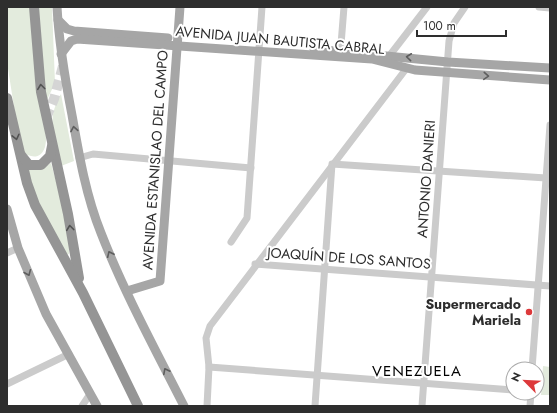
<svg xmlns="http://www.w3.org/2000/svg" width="557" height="413" font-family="Jost,sans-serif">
<rect width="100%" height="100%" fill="#fff"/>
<g fill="#e3ebdd">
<path d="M7 7H31C34 39 35 72 40 105 41 117 49 134 45 147 41 160 30 158 21 151L19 139 7 62Z"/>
<polygon points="35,7 52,7 55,83 46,102"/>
<path d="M61 94 74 161 61 166C55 137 45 121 61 94Z"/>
<path d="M51 163C58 190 71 227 69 254L66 255 45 218 26 170H39Z"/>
<polygon points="543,366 550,367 550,395 541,395"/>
</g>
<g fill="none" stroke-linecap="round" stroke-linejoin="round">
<polyline stroke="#d5d5d5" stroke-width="10" stroke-dasharray="10 5" stroke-linecap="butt" points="46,118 54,99 63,66"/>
<g stroke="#cbcbcb" stroke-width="7">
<polyline points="539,7 550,8"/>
<polyline points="390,55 427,7"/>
<polyline points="340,57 344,7"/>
<polyline points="79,158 93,154 251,168"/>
<polyline points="231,242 247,218 262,7"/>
<polyline points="7,253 18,248"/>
<polyline points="255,264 550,286"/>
<polyline points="209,367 513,390"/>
<polyline points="532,369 550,125"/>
<polyline points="7,384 69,354"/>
<polyline points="82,406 90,394"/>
<polyline points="207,406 209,367 206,338 210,326 406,69"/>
<polyline points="315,406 332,164 546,178"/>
<polyline points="422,406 449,41 454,23 465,7"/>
<polyline points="530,406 531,393"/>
</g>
<g stroke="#a6a6a6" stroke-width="9">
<path d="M57 7C59 44 65 79 72 115 79 155 86 196 101 233 124 292 155 349 184 406"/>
<polyline points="58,20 67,29 74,31 168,38"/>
<polyline points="314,49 448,62 550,68"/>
<polyline points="61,54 71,41 77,39 372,59 415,70 550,80"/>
<polyline points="7,209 18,248 46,314 97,406"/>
<polyline points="127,291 160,281 180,7"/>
</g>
<g stroke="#959595" stroke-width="10">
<polyline points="34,7 41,92 68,214 79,278"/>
<polyline points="7,98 27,183 35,205 83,293 138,406"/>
<polyline points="21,155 29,165 41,165 50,156 52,146"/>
</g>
</g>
<defs><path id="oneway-chevron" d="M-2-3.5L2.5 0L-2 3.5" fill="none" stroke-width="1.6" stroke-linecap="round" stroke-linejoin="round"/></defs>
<g stroke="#5e5e5e">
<use href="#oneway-chevron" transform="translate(409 57) rotate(-174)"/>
<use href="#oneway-chevron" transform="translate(486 76) rotate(4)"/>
<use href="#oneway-chevron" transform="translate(74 129) rotate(-100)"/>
<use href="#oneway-chevron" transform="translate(110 254) rotate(-115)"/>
<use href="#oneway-chevron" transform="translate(28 273) rotate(67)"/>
<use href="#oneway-chevron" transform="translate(166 371) rotate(-117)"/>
</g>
<g stroke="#525252">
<use href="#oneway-chevron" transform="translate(41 87) rotate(-97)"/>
<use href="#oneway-chevron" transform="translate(16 137) rotate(77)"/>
<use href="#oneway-chevron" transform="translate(70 228) rotate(-97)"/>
</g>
<circle fill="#dd393b" stroke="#fff" stroke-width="1.5" cx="529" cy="312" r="4"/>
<g text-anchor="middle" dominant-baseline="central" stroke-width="4" stroke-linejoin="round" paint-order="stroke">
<g font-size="14" fill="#2e2e2e" stroke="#fff">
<text transform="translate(280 40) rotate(5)">AVENIDA JUAN BAUTISTA CABRAL</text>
<text transform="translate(155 160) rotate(-86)">AVENIDA ESTANISLAO DEL CAMPO</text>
<text transform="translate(426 179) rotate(-86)">ANTONIO DANIERI</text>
<text transform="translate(349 258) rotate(4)">JOAQUÍN DE LOS SANTOS</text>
</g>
<g font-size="14" font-weight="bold" fill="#2e2e2e" stroke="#fff" text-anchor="end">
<text x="521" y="304">Supermercado<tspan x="521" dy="16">Mariela</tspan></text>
</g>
<g font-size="15" letter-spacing="1" fill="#000" stroke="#fff">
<text x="417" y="371">VENEZUELA</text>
</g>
</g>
<rect width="557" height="413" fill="none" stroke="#2e2e2e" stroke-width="16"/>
<g transform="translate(525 381) rotate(294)"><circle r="19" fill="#ffffff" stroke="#ababab"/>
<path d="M0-3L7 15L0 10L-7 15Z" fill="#dd393b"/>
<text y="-6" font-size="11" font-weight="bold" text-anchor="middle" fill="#2e2e2e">N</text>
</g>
<path d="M417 30v6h89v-6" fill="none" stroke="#2e2e2e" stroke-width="2"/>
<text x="423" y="30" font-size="12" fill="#2e2e2e" stroke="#ffffff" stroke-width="3" paint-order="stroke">100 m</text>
</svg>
